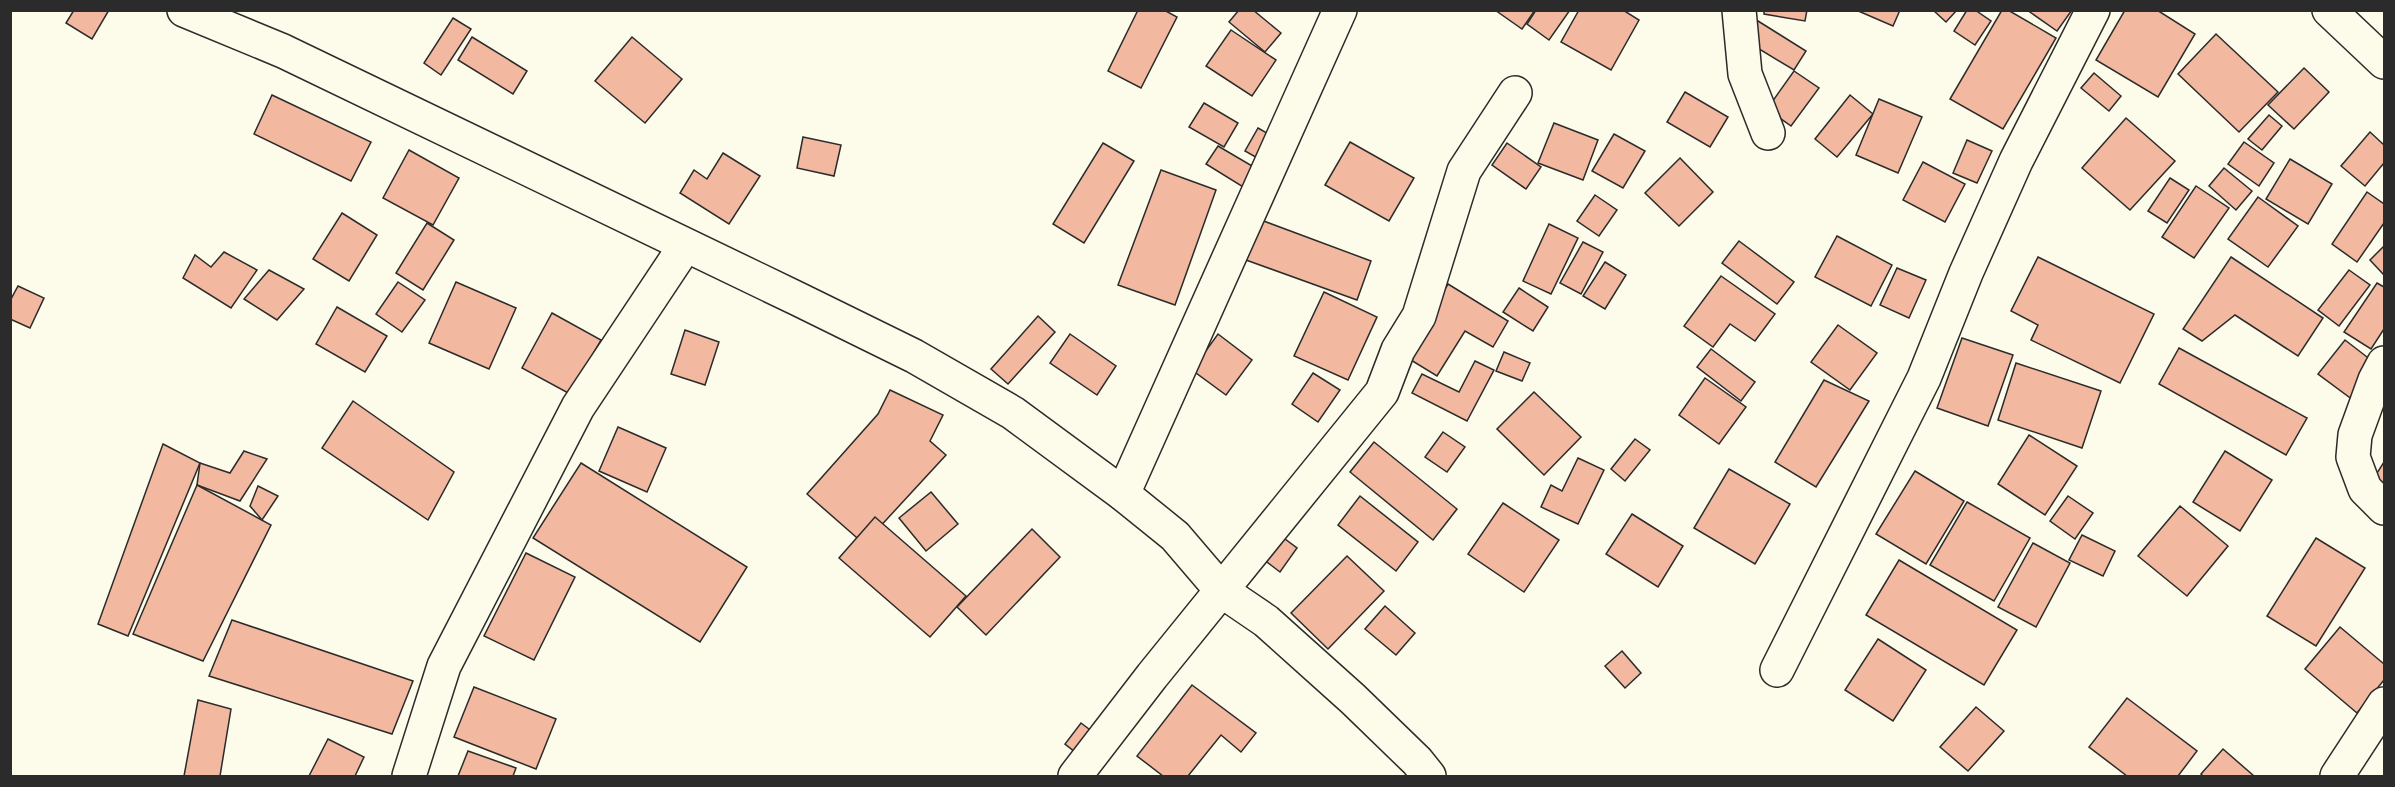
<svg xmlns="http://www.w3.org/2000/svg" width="2395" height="787" font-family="Inter,sans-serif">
<rect width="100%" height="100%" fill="#fdfbea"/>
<g fill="#f2b8a0" stroke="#2b2b2b" stroke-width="1.5">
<polygon points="74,10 109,10 92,39 66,23"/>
<polygon points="1138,10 1164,10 1177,17 1141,88 1108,71"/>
<polygon points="1239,10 1253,10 1281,33 1265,52 1229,22"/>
<polygon points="1495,10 1535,10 1522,29"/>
<polygon points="1536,10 1570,10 1549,40 1527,24"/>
<polygon points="1579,10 1623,10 1639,20 1611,70 1561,42"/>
<polygon points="1764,10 1807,10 1805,21 1764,14"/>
<polygon points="1856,10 1900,10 1893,26"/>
<polygon points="1933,10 1957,10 1946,22"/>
<polygon points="1967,10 1975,10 1991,21 1975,45 1954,31"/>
<polygon points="2002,10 2008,10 2056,38 2003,129 1950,99"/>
<polygon points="2027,10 2072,10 2057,31"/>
<polygon points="2125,10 2157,10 2195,34 2158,97 2096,60"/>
<polygon points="453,18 471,29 441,75 424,63"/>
<polygon points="1758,21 1806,51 1794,70 1746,41"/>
<polygon points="1231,30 1276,60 1252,96 1206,66"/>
<polygon points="2216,34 2278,92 2239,132 2178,74"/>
<polygon points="472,37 527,71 513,94 458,60"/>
<polygon points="632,37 682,79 645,123 595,81"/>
<polygon points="2304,68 2329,92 2294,129 2268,105"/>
<polygon points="1794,71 1819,88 1791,126 1767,109"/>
<polygon points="2094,73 2121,96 2109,111 2081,88"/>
<polygon points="1685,92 1728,117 1710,147 1667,122"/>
<polygon points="272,95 371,142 351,181 254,134"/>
<polygon points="1850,95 1873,114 1837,157 1815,139"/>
<polygon points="1879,99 1922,117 1898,173 1856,155"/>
<polygon points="1204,103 1238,123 1224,147 1189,127"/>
<polygon points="2269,115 2282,126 2262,150 2248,139"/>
<polygon points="2126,118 2175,161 2130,210 2082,168"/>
<polygon points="1554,123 1598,140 1583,180 1538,163"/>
<polygon points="1258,128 1279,140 1266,163 1245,151"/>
<polygon points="2370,132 2384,145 2384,163 2365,186 2341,166"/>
<polygon points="1614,134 1645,151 1623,188 1592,171"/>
<polygon points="803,137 841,145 834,176 797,168"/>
<polygon points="1967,140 1992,151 1977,183 1953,173"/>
<polygon points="1350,142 1414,178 1389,221 1325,185"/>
<polygon points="2244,142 2274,163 2259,186 2228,164"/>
<polygon points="1103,143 1134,161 1084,243 1053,224"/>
<polygon points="1507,143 1541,167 1526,189 1492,165"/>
<polygon points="1218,146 1259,170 1248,190 1206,164"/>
<polygon points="409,150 459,178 433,225 383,198"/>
<polygon points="723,153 760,176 729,224 680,193 694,170 707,179"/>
<polygon points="1680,158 1713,192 1679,226 1645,193"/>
<polygon points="2290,159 2332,184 2308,224 2266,199"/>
<polygon points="1923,162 1965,184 1945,222 1903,200"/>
<polygon points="2224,168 2252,191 2236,210 2209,186"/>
<polygon points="1161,170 1216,190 1175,305 1118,285"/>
<polygon points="2170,178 2189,190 2167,223 2148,211"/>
<polygon points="2196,186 2229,208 2194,258 2162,237"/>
<polygon points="2367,192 2384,204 2384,223 2357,262 2332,244"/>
<polygon points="1595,195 1617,210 1599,236 1577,221"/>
<polygon points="2258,197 2298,226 2268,267 2228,239"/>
<polygon points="342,213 377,235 349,281 313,259"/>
<polygon points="1261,220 1371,261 1357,300 1246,260"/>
<polygon points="427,223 454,240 423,290 396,273"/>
<polygon points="1549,224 1578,238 1551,294 1523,281"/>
<polygon points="1837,236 1892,265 1871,306 1815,277"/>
<polygon points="1739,241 1794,282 1777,304 1722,263"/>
<polygon points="1583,242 1603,252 1581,294 1560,283"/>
<polygon points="2384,246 2384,275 2370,260"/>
<polygon points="224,252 257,270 231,308 183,278 195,255 211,267"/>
<polygon points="2038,257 2154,314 2120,383 2031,340 2038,325 2011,311"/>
<polygon points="2231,257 2323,318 2298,356 2235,315 2202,341 2183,329"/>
<polygon points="1605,262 1626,275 1605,309 1583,296"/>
<polygon points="1897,268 1926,280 1909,318 1880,305"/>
<polygon points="269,270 304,289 277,320 244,299"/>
<polygon points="2349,270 2370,285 2339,326 2318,310"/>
<polygon points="1721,276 1775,314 1755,341 1730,324 1713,347 1684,326"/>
<polygon points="398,282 425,300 402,332 376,314"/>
<polygon points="456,282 516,308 489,369 429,343"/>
<polygon points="2377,283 2384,287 2384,329 2371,349 2344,332"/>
<polygon points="1448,284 1508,321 1493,347 1465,331 1437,376 1401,354 1425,322"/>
<polygon points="18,286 44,298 30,328 10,319 10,301"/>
<polygon points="1519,288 1548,307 1533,331 1503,312"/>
<polygon points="1324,292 1377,317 1348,380 1294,356"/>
<polygon points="337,307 387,336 365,372 316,344"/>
<polygon points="552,313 601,340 570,394 522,368"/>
<polygon points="1038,316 1055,332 1008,384 991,369"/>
<polygon points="1838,325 1877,353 1850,390 1811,362"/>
<polygon points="685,330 719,342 705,385 671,374"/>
<polygon points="1070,334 1116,366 1097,395 1050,363"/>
<polygon points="1218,334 1252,360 1226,395 1192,370"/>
<polygon points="1962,338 2013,355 1988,426 1937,408"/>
<polygon points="2345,340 2380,367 2353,400 2318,374"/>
<polygon points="2179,348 2307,418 2286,455 2159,384"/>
<polygon points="1711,349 1755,382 1741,401 1697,367"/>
<polygon points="1504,352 1530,363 1522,381 1496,371"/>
<polygon points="1475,361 1494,370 1467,421 1412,393 1422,374 1459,392"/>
<polygon points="2016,363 2101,391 2082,448 1998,420"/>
<polygon points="1313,373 1340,390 1318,422 1292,404"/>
<polygon points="1705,378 1746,407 1719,444 1679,415"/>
<polygon points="1824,380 1869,401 1816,487 1775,462"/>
<polygon points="890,390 943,415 930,441 946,455 864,544 807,494 878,414"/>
<polygon points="1534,392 1581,437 1544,475 1497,429"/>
<polygon points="353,401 454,472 428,520 322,448"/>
<polygon points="618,427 666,448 647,492 599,471"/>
<polygon points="1443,432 1465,447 1447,472 1425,457"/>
<polygon points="2029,435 2077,466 2045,515 1998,484"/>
<polygon points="1635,439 1650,450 1625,481 1611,469"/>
<polygon points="1374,442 1457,509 1433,540 1350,472"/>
<polygon points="163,444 200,463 128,636 98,624"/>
<polygon points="244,451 267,459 240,501 197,485 200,463 230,473"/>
<polygon points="2225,451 2272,480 2240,531 2193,502"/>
<polygon points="1578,458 1604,470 1578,524 1541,507 1551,485 1562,491"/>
<polygon points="2384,462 2384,494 2370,484"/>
<polygon points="581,463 747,567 700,642 533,538"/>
<polygon points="1729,469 1790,504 1755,564 1694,528"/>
<polygon points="1915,471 1964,501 1926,564 1876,534"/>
<polygon points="197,485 271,525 203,661 133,634"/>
<polygon points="258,486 278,496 262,520 250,506"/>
<polygon points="931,492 958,524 926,551 899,518"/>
<polygon points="1360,496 1418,542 1396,571 1338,525"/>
<polygon points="2068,496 2093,513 2075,539 2050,521"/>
<polygon points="1967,502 2030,538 1994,601 1930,565"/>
<polygon points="1503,503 1559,540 1524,592 1468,554"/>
<polygon points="2180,506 2228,546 2187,596 2138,556"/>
<polygon points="1632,514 1683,546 1658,587 1606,554"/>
<polygon points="875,517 966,596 930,637 839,558"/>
<polygon points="1032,529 1060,557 986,635 957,607"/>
<polygon points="2082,535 2115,551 2103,576 2069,560"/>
<polygon points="1281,536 1297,548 1280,572 1263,559"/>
<polygon points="2316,538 2365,568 2316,646 2267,616"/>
<polygon points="2033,543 2070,563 2036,627 1998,607"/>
<polygon points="526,553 575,577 534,660 484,636"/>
<polygon points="1347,556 1384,591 1328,649 1291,613"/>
<polygon points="1899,560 2017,630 1984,685 1866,615"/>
<polygon points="1385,606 1415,633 1396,655 1365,629"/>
<polygon points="232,620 413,681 392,734 209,676"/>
<polygon points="2340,627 2384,664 2384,680 2357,713 2305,669"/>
<polygon points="1878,639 1926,670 1893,721 1845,690"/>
<polygon points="1622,651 1641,673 1625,688 1605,666"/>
<polygon points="1192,685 1256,733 1241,752 1221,735 1188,776 1163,776 1137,756"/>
<polygon points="474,687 556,719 536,769 454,737"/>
<polygon points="2127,698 2197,751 2178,776 2127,776 2089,747"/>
<polygon points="198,700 231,709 220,776 184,776"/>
<polygon points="1976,707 2004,731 1968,771 1940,747"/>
<polygon points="1081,723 1106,742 1089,763 1065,744"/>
<polygon points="328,739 364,757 355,776 309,776"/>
<polygon points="2223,749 2254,776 2203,776 2201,774"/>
<polygon points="468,751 516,768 513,776 458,776"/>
</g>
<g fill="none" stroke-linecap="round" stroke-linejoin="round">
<g stroke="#2b2b2b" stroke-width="36">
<g id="minor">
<polyline points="184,10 283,51 798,299 914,356 1013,413 1123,494 1175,536 1222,591 1266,621 1353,699 1417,761 1429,776"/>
<polyline points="1739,10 1745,74 1768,133"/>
<polyline points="2329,10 2384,62"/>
<polyline points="2384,363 2375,380 2355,435 2353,457 2365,489 2384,508"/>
<polyline points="1123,494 1340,10"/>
<polyline points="1777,670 1924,378 1966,273 2016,161 2093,10"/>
<polyline points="409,776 444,666 578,407 685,246"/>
<polyline points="1075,776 1152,676 1382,392 1398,350 1419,316 1464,171 1515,93"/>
<polyline points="2337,776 2384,704"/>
</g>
</g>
<use href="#minor" stroke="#fdfbea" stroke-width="33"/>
</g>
<rect width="2395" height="787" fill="none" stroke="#2b2b2b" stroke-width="24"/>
</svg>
